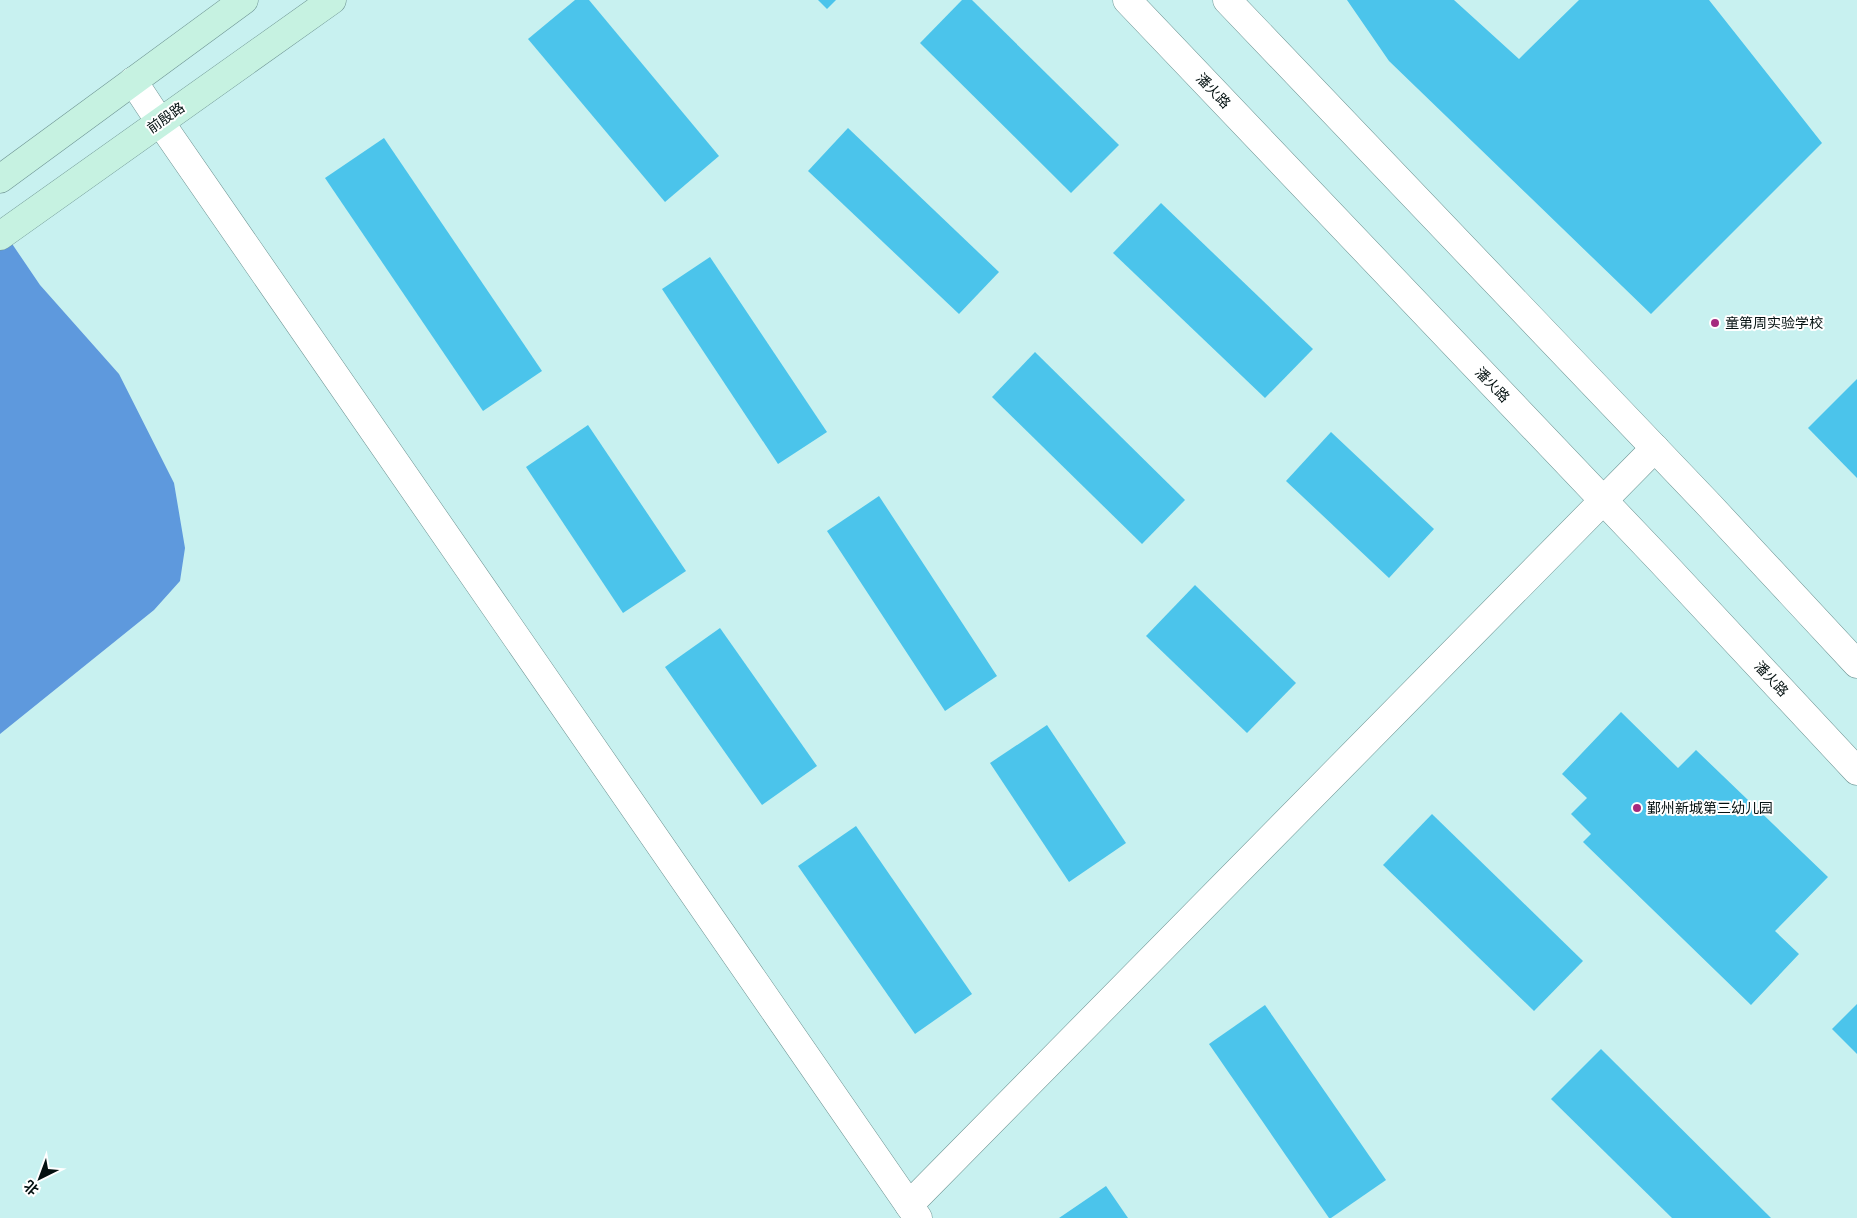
<svg xmlns="http://www.w3.org/2000/svg" width="1857" height="1218" font-family="'Fira Sans Condensed','Noto Sans SC',sans-serif">
<rect width="100%" height="100%" fill="#c8f1f0"/>
<polygon fill="#5e99dd" points="0,226 40,285 119,374 174,483 185,548 180,581 154,610 0,734"/>
<g fill="#4bc4eb">
<polygon points="575,0 589,0 719,156 665,202 528,39"/>
<polygon points="818,0 836,0 827,9"/>
<polygon points="962,0 972,0 1119,145 1071,193 920,43"/>
<polygon points="1347,0 1454,0 1519,59 1579,0 1709,0 1822,143 1651,314 1389,61"/>
<polygon points="848,128 999,272 959,314 808,171"/>
<polygon points="384,138 542,371 483,411 325,178"/>
<polygon points="1161,203 1313,349 1265,398 1113,253"/>
<polygon points="710,257 827,432 778,464 662,289"/>
<polygon points="1035,352 1185,500 1142,544 992,397"/>
<polygon points="1857,379 1857,478 1808,428"/>
<polygon points="588,425 686,571 623,613 526,467"/>
<polygon points="1331,432 1434,529 1389,578 1286,481"/>
<polygon points="879,496 997,676 945,711 827,531"/>
<polygon points="1195,585 1296,683 1247,733 1146,636"/>
<polygon points="720,628 817,766 762,805 665,667"/>
<polygon points="1621,712 1678,768 1696,750 1828,877 1775,931 1799,954 1751,1005 1583,842 1591,834 1571,814 1587,798 1562,774"/>
<polygon points="1047,725 1126,843 1069,882 990,763"/>
<polygon points="1432,814 1583,961 1534,1011 1383,865"/>
<polygon points="856,826 972,994 915,1034 798,866"/>
<polygon points="1857,1004 1857,1054 1832,1029"/>
<polygon points="1265,1005 1386,1180 1331,1218 1329,1218 1209,1044"/>
<polygon points="1601,1049 1771,1218 1672,1218 1551,1099"/>
<polygon points="1106,1186 1128,1218 1059,1218"/>
</g>
<g fill="none" stroke-linecap="round" stroke-linejoin="round">
<g stroke="#6e9493" stroke-width="29">
<g id="minor">
<polyline points="133,81 160,122 918,1218"/>
<polyline points="909,1205 1655,448"/>
</g>
</g>
<g stroke="#6e9493" stroke-width="29">
<g id="tertiary">
<polyline points="1127,0 1662,562 1857,771"/>
<polyline points="1227,0 1710,506 1857,664"/>
</g>
</g>
<g stroke="#6e9493" stroke-width="29">
<g id="secondary">
<polyline points="0,179 244,0"/>
<polyline points="0,236 332,0"/>
</g>
</g>
<use href="#minor" stroke="#fff" stroke-width="28"/>
<use href="#tertiary" stroke="#fff" stroke-width="28"/>
<use href="#secondary" stroke="#c6f2e1" stroke-width="28"/>
</g>
<g fill="#a52a7e" stroke="#fff" stroke-width="2">
<circle cx="1715" cy="323" r="5"/>
<circle cx="1637" cy="808" r="5"/>
</g>
<g text-anchor="middle" dominant-baseline="central" stroke-width="4" stroke-linejoin="round" paint-order="stroke">
<g font-size="14" fill="#031010" stroke="#fff">
<text transform="translate(1213 91) rotate(46)">潘火路</text>
<text transform="translate(166 118) rotate(-35)">前殷路</text>
<text transform="translate(1492 385) rotate(46)">潘火路</text>
<text transform="translate(1771 679) rotate(47)">潘火路</text>
</g>
<g font-size="14" fill="#031010" stroke="#fff" text-anchor="start">
<text x="1725" y="323">童第周实验学校</text>
<text x="1647" y="808">鄞州新城第三幼儿园</text>
</g>
</g>
<g transform="translate(40 1178) rotate(222)" stroke="#ffffff" stroke-width="4" paint-order="stroke">
<path d="M0-4L9 19L0 12L-9 19Z" fill="#031010"/>
<text y="-8" font-size="14" font-weight="bold" text-anchor="middle" fill="#031010">北</text>
</g>
</svg>
